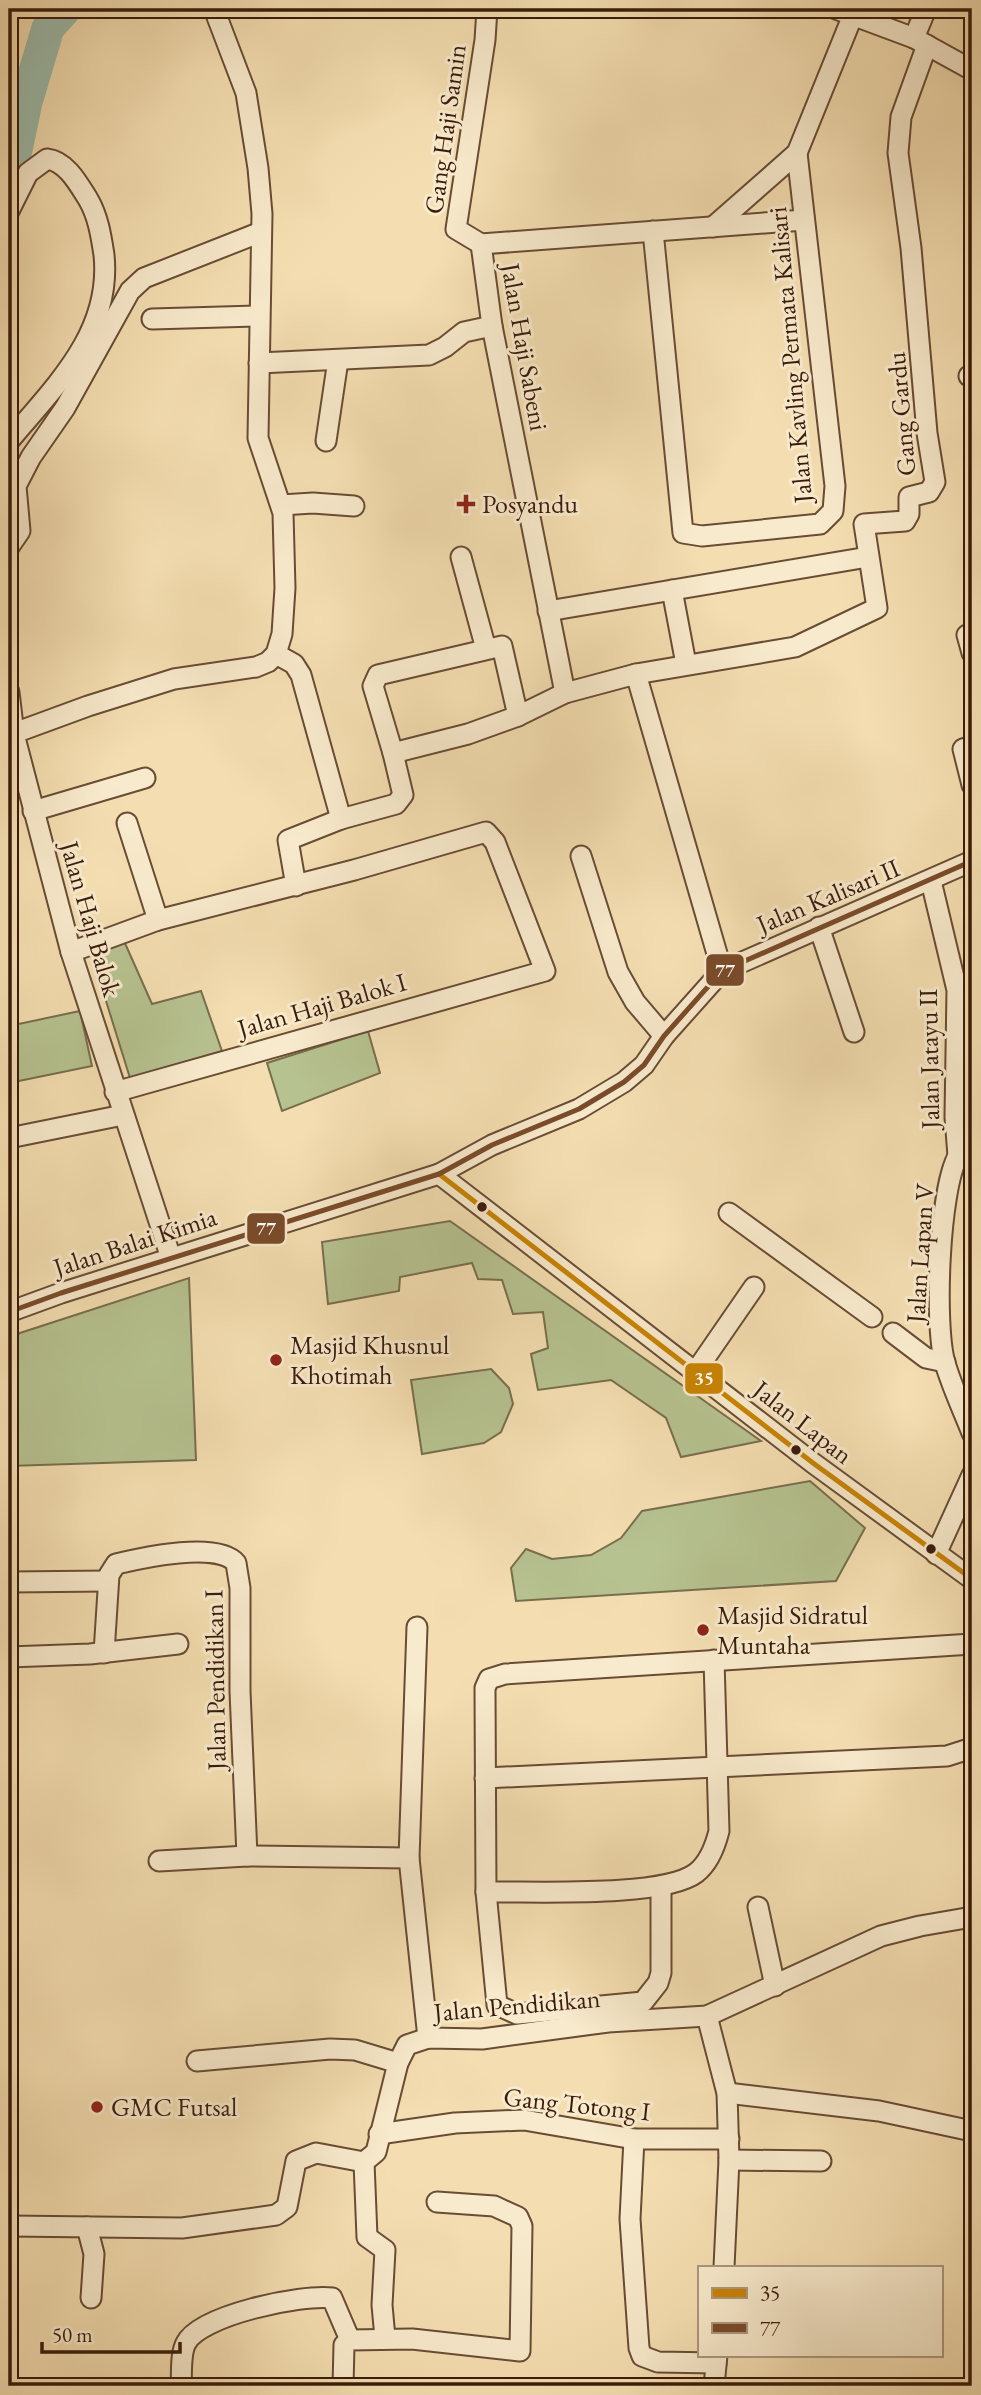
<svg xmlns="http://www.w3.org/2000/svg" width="981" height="2395" font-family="'EB Garamond',serif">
<rect width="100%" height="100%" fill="#f4deb1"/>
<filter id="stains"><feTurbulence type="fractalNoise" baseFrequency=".00286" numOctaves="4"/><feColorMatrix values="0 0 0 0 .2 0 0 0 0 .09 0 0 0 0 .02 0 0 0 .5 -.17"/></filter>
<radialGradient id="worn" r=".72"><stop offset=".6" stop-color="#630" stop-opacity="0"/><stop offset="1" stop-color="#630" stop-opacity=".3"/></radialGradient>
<g fill="#b6c290" stroke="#786e4e" stroke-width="2">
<polygon points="124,941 152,1004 201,991 222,1051 130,1078 92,956"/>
<polygon points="80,1011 92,1066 9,1083 9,1026"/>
<polygon points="368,1031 380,1073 282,1111 267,1063"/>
<polygon points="450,1221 761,1441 681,1457 666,1418 611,1380 538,1390 531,1354 548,1348 543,1312 513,1314 502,1280 478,1279 472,1263 400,1277 399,1291 328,1304 322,1242"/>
<polygon points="189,1278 196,1460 9,1466 9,1341 20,1333"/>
<polygon points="491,1369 509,1388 513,1404 501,1432 484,1443 422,1454 411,1380"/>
<polygon points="810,1481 865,1528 836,1581 516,1601 511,1568 526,1549 552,1559 591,1555 621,1538 642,1511"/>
</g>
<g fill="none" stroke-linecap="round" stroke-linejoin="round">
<polyline stroke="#9cbcac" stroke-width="33" points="9,183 26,102 48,28 65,9"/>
<g stroke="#684c34" stroke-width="23">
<g id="minor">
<polyline points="836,9 914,38 972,70"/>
<polyline points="914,38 926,9"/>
<path d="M9 211 28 173 47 159C66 161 78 183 88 199 98 216 101 235 104 255 112 333 55 386 9 441"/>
<polyline points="713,227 797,153 853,15"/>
<polyline points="653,231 683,533 702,536 820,524 833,511 835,486 797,153"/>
<polyline points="481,244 492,326 565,693"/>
<polyline points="481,244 804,220"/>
<polyline points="481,244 456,229 485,40 487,9"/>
<polyline points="152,319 259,316"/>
<polyline points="259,363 429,355 445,347 464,332 492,326"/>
<polyline points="969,376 972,375"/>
<polyline points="326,441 338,360"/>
<polyline points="281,505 313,503 354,506"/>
<polyline points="9,547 20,531 16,486 31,457 65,408 130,291 144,278 261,232"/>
<polyline points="461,557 486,649"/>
<polyline points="672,590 686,664"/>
<polyline points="548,611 868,557"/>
<polyline points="967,635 972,653"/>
<polyline points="276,654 294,664 301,675 341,819"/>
<polyline points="636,674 722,971"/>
<polyline points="9,692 14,734 71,952 171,1258"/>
<polyline points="9,735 88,706 174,679 256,667 268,662 276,654 282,634 285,588 283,513 258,438 262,214 258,168 246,93 214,9"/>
<polyline points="972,746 963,749 972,785"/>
<polyline points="393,753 373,686 378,675 502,646 518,716"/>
<polyline points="33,811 145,778"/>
<polyline points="127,823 158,920"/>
<polyline points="581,856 618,972 635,1002 664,1036"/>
<polyline points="931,881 957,990 955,1117 958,1156"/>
<polyline points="296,886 288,840 341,819 396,804 403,795 393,753 468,734 518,716 565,693 636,674 795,647 877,608 864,524 905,521 909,514 909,497 929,492 935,482 927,433 911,248 898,153 901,117 927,45"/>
<polyline points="819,927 854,1032"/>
<polyline points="71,952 158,920 354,870 486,832 495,842 545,971 115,1092"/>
<polyline points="9,1138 123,1115"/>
<path d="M972 1141C967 1145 961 1151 958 1156 939 1190 934 1325 945 1363 952 1387 963 1410 972 1433"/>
<polyline points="439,1174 813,1463 972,1579"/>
<polyline points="729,1213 872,1317"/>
<polyline points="9,1312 61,1293 439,1174 492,1145 579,1109 624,1082 644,1065 664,1036 722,971 972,861"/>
<polyline points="893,1333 926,1358 945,1362"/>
<polyline points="696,1371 754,1287"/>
<polyline points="936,1554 972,1475"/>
<polyline points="9,1582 108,1581"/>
<polyline points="417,1627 409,1858 428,2038"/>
<path d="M104 1653 109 1575 116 1564C141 1558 218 1541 236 1563L240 1588V1691L247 1856"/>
<polyline points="9,1657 90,1654 178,1644"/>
<polyline points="485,1778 947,1756 972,1748"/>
<polyline points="159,1861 247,1856 409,1858"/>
<polyline points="661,1887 661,1973 658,1983 643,2002 517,2014 497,2005 486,1892 485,1688 489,1679 505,1674 972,1644"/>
<path d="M486 1892C532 1891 663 1898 696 1873 709 1863 715 1847 719 1831L714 1660"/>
<polyline points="758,1907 775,1986"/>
<polyline points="707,2016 727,2093 729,2160 724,2267"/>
<polyline points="197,2061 330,2049 355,2050 398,2063"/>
<polyline points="727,2093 879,2111 972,2131"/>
<polyline points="379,2134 455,2123 524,2120 634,2139 729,2139"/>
<polyline points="634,2139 630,2219 639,2348 642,2356 658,2362 716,2363"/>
<polyline points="729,2160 821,2161"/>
<polyline points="364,2162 367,2237 385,2250 382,2305 385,2338"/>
<polyline points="9,2226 182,2228 276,2215 287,2207 296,2161 316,2153 364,2162 376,2152 398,2063 407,2045 428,2038 482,2039 608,2022 707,2016 881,1936 920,1926 972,1917"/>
<polyline points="87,2227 94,2254 91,2298"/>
<path d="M181 2386C182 2374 180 2354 186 2343 200 2315 302 2294 332 2298L350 2340"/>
<polyline points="343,2386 344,2345 350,2340 412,2339 520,2351 522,2226 518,2217 494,2206 437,2202"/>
<polyline points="714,2386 717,2355"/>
</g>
</g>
<use href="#minor" stroke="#f8eacc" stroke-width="19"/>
<g stroke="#f8eacc" stroke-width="10">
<polyline id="bus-1" points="439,1174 813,1463 972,1579"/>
</g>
<g stroke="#f8eacc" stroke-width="10">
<polyline id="bus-2" points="9,1312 61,1293 439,1174 492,1145 579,1109 624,1082 644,1065 664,1036 722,971 972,861"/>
</g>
<use href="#bus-1" stroke="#c88303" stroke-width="5"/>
<use href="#bus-2" stroke="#7a4b2a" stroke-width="5"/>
</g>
<g fill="#8f2418" stroke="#f8eacc" stroke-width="2.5">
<path d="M462.5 493.5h7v7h7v7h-7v7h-7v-7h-7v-7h7z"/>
<circle cx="276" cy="1360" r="7"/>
<circle cx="703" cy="1630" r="7"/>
<circle cx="97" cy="2107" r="7"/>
</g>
<g fill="#3a1b0b" stroke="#f8eacc" stroke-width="2.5">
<circle cx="482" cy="1207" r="6"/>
<circle cx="796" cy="1450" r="6"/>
<circle cx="931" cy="1549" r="6"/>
</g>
<g text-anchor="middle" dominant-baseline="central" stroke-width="6" stroke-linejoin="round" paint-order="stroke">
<g font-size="26" fill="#3a1b0b" stroke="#f8eacc">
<text transform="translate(445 129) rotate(-82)">Gang Haji Samin</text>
<text transform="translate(525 347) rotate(80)">Jalan Haji Sabeni</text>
<text transform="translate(790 355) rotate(-95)">Jalan Kavling Permata Kalisari</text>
<text transform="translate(901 414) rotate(-95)">Gang Gardu</text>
<text transform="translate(828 896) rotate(-23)">Jalan Kalisari II</text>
<text transform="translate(91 919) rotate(74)">Jalan Haji Balok</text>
<text transform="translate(322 1005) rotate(-16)">Jalan Haji Balok I</text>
<text transform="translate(929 1059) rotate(-91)">Jalan Jatayu II</text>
<text transform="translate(135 1242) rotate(-18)">Jalan Balai Kimia</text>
<text transform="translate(920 1253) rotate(-86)">Jalan Lapan V</text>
<text transform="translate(803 1422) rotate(38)">Jalan Lapan</text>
<text transform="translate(215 1680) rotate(-91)">Jalan Pendidikan I</text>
<text transform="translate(517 2005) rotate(-5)">Jalan Pendidikan</text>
<text transform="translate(577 2104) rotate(6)">Gang Totong I</text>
</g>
<g font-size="26" fill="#3a1b0b" stroke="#f8eacc" text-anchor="start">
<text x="482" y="504">Posyandu</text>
<text x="290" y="1345">Masjid Khusnul<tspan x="290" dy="30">Khotimah</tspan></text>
<text x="717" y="1615">Masjid Sidratul<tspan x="717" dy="30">Muntaha</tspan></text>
<text x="111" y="2107">GMC Futsal</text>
</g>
</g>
<g stroke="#f8eacc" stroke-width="2.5">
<rect x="705" y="953" width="40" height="34" rx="7" fill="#7a4b2a"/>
<rect x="246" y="1212" width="40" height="33" rx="7" fill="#7a4b2a"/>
<rect x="684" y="1362" width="40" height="33" rx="7" fill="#c88303"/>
</g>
<g font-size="19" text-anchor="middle" font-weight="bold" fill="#fff">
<text x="725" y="977">77</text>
<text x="266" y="1235">77</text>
<text x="704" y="1385">35</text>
</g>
<rect width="981" height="2395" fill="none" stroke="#f4deb1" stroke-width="35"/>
<rect x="10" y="10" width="960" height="2374" fill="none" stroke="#3a1b0b" stroke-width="3.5"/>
<rect x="18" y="18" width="946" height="2360" fill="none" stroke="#3a1b0b" stroke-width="2"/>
<rect x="698" y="2266" width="245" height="91" fill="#f8eacc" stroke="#ac977f" stroke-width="2"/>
<rect x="712" y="2288" width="35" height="10" fill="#c88303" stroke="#ac977f" stroke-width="2"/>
<text x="760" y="2300" font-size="21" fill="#3a1b0b">35</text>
<rect x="712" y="2323" width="35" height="10" fill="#7a4b2a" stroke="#ac977f" stroke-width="2"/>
<text x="760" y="2336" font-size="21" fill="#3a1b0b">77</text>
<path d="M42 2342v10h138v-10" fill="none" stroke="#3a1b0b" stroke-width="3.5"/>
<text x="52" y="2342" font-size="21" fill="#3a1b0b" stroke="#f8eacc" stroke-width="5" paint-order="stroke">50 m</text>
<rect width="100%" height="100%" filter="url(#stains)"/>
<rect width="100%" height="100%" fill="url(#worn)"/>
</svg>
